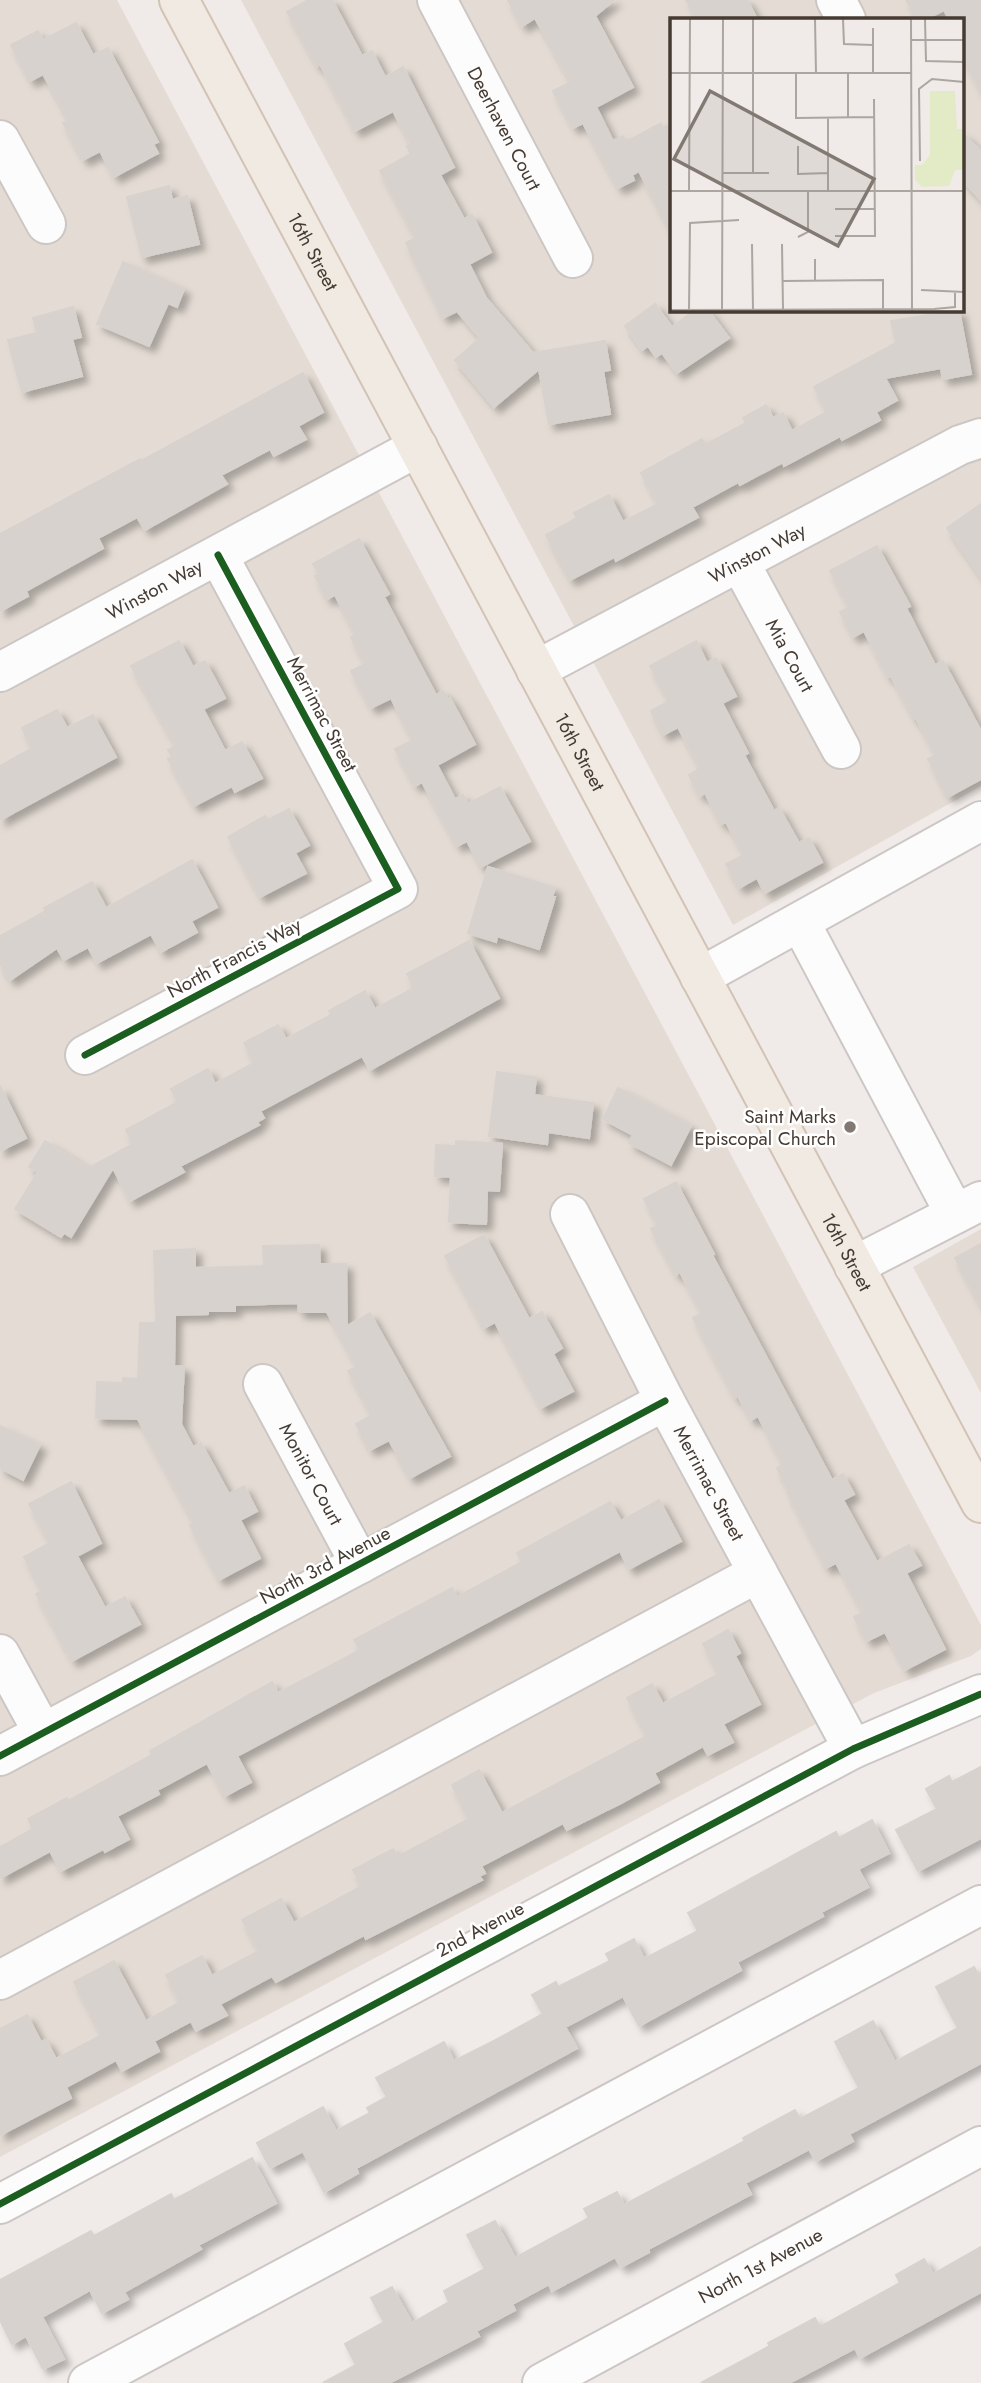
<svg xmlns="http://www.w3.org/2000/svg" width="981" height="2383" font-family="Jost,sans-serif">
<defs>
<filter id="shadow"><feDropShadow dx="6" dy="6" stdDeviation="3.5" flood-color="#0004"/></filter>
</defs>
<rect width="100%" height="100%" fill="#f0ebe8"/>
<g fill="#e4dcd4" fill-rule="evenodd">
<polygon points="0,0 117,0 981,1625 981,1649 971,1656 874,1693 0,2157"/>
<path d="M241 0H981V786L733 925ZM671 19H962V310H671Z"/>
<polygon points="981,1229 981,1393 913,1267"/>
</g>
<g fill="#d8d2cf" stroke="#d8d2ce" stroke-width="2" filter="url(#shadow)">
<polygon points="308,0 332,0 362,56 372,51 385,77 403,67 454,167 440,175 464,219 472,215 491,252 469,264 486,298 533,353 605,341 610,370 603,371 610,414 549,424 539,369 494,407 455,360 480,338 457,311 443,318 406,243 416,238 380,171 411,154 407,146 411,144 393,111 355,131 320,64 317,66 287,12"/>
<polygon points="508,0 614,0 595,16 633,87 596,107 613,141 623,136 626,142 661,123 665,131 671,128 671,232 639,171 632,175 634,180 618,188 583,123 573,128 553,91 571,82 535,18 522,26"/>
<polygon points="686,0 747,0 757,19 696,19"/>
<polygon points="906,0 981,0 981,92 962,55 962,19 949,19 944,10 926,19 917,19"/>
<polygon points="76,23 93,55 108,48 158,142 153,144 158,153 114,177 100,151 83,160 63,123 69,120 43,74 30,81 11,45 38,31 43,40"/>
<polygon points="962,133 981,151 981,200 962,180"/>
<polygon points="169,186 172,200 187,196 199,244 142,257 127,197"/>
<polygon points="123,262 184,289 177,307 168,303 149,346 97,324"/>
<polygon points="655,304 672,327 695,310 708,310 729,338 677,373 662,353 656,357 648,346 642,350 625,326"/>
<polygon points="73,307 81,337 72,339 82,376 22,392 8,340 37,333 33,318"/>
<polygon points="959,310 971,374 943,379 941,368 885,378 897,400 876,412 880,420 842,440 840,436 784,466 783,462 740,485 738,482 692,507 698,517 616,561 614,557 570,580 546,535 577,518 574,513 609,495 623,522 658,504 641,473 702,439 705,445 746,423 743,418 766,405 773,418 783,413 792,431 827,412 814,387 896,343 891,321"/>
<polygon points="303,373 323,412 298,426 306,439 274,456 270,449 221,475 227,484 145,530 137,517 98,538 103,548 26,591 28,596 0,611 0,534 140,459 141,461"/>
<polygon points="981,504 981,577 947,528"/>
<polygon points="359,539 389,594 384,597 436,695 443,691 448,699 450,698 475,744 437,765 455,799 463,795 468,804 500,787 530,841 481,867 467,841 457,846 422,782 415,786 395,749 413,740 391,698 371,708 351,671 365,664 351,637 356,634 335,595 327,599 315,576 319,574 313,564"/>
<polygon points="877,546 910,606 906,608 935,665 943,661 981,731 981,779 948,797 928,759 936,755 916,718 914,719 891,676 888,677 864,631 853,637 840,612 849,607 830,571"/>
<polygon points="179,641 193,667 205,661 225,698 203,709 225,751 242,742 262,778 235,792 232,786 194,806 168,759 172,757 168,750 176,746 131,666"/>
<polygon points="696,641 707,663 716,658 736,696 722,703 748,753 744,755 774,811 779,808 799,843 809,838 822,862 765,893 757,878 739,888 726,864 744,855 726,822 721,824 705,793 700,796 689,775 700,768 678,727 663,735 651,711 669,701 650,666"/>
<polygon points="57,710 67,728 93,715 116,757 0,820 0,766 32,748 22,728"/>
<polygon points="289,809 309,845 295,853 306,873 260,897 228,837 265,816 268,820"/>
<polygon points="192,860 217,907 191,921 197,932 161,952 151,934 97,963 88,947 64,960 57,948 10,980 0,964 0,936 46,911 44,908 92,882 106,908"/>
<polygon points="488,867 555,888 552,897 555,897 539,949 497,936 496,942 468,933"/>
<polygon points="469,941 499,998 370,1070 362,1056 260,1111 264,1118 257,1122 259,1125 180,1166 184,1172 130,1201 113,1168 71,1237 64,1233 61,1237 15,1209 38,1172 29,1167 45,1141 89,1168 133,1144 126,1130 178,1102 171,1089 208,1069 215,1084 254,1063 244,1043 278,1025 286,1039 331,1015 329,1011 365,991 375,1009 414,988 407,974"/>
<polygon points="497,1072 536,1077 534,1095 593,1103 589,1138 548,1132 547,1144 489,1136"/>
<polygon points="0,1086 26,1138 0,1151"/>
<polygon points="618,1088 691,1126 671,1165 629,1143 633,1135 603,1119"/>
<polygon points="456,1141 502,1144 499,1191 487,1190 486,1224 449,1222 451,1177 435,1176 436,1145 456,1146"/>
<polygon points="676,1182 714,1254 712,1255 832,1480 843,1474 854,1494 843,1500 877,1562 909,1545 921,1565 906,1573 945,1649 905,1670 885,1632 867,1641 854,1617 863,1612 836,1563 826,1568 787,1492 789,1491 777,1468 783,1464 758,1416 751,1420 738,1396 735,1398 693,1318 702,1313 680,1272 676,1275 651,1229 658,1225 644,1199"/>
<polygon points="484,1235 529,1319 542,1312 562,1348 553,1354 573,1391 541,1408 495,1322 484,1328 445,1256"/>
<polygon points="981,1244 981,1306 955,1258"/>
<polygon points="319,1245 320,1264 346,1264 347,1326 370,1313 450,1456 410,1478 389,1440 370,1450 356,1424 372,1415 348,1371 357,1367 327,1312 299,1312 298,1303 235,1305 235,1311 208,1311 208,1314 175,1315 174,1366 184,1367 181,1424 193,1447 201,1443 229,1494 244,1486 257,1511 240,1520 260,1558 219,1580 190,1525 194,1523 138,1419 96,1418 97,1382 123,1383 123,1378 138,1379 140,1323 156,1323 154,1251 195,1249 195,1268 264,1266 263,1246"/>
<polygon points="0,1426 40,1445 23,1480 0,1468"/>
<polygon points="71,1482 101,1543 77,1556 105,1608 125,1597 140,1624 72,1661 36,1594 42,1591 24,1557 50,1543 29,1504"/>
<polygon points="659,1500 681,1541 629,1569 620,1551 237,1756 251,1782 225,1796 207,1763 157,1790 159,1794 117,1816 129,1839 105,1852 103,1849 61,1871 50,1851 0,1878 0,1847 33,1829 28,1819 67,1798 68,1801 152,1755 150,1751 272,1682 278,1693 330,1666 360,1650 354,1640 452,1588 457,1597 502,1573 522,1562 517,1553 610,1502 621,1521"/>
<polygon points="728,1630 740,1653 735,1656 760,1704 723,1724 733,1742 708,1755 703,1746 654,1773 659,1782 621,1803 567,1830 563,1823 481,1866 485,1873 479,1876 482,1880 366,1939 364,1935 276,1982 272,1976 220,2004 227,2015 196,2031 191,2021 154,2041 159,2051 122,2071 116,2060 66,2087 71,2098 0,2135 0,2029 27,2015 41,2042 46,2040 56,2059 102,2035 74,1982 114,1961 146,2021 180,2002 166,1975 202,1956 212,1976 259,1951 242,1920 281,1899 294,1923 362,1886 353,1870 393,1849 397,1857 469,1819 452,1785 479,1770 502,1813 647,1736 627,1698 652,1684 663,1704 719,1674 703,1644"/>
<polygon points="981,1767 981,1838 918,1871 896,1830 937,1809 926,1789 949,1776 952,1782"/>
<polygon points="872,1820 889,1853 858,1869 868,1887 821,1912 823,1916 737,1962 741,1970 639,2026 623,1996 565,2027 577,2048 356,2168 358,2173 324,2192 303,2151 270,2168 257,2143 323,2107 336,2131 370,2113 367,2108 387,2097 376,2078 444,2042 454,2061 492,2042 543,2014 532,1995 556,1982 558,1987 610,1961 606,1954 634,1939 644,1959 698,1931 688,1913 836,1832 839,1838"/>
<polygon points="974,1967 981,1979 981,2063 849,2134 853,2141 816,2161 809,2149 745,2183 751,2194 648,2249 649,2252 621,2267 615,2257 552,2291 549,2284 512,2304 515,2310 476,2331 479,2336 389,2383 323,2383 356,2365 345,2344 384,2322 371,2298 392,2287 412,2323 449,2302 444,2291 485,2269 467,2235 495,2221 515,2258 589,2218 584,2209 617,2192 624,2205 745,2141 743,2138 795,2110 800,2119 859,2088 835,2042 873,2021 895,2062 958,2028 936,1987"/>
<polygon points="252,2158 276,2203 198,2245 201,2249 124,2292 128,2299 102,2313 90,2290 42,2317 64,2359 43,2369 26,2336 12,2344 0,2320 0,2280 91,2231 94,2236 171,2194 174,2200"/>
<polygon points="981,2247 981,2292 860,2358 855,2348 789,2383 701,2383 770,2346 768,2343 815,2318 820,2327 900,2283 896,2275 924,2259 933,2274"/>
</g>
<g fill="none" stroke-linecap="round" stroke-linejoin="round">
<g stroke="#ccc7c4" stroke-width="42">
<g id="minor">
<path id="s1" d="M437 0 573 258"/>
<polyline points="836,0 846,19"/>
<polyline points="0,140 46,224"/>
<path id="s2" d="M740 563 841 749"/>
<path id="s3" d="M536 670 960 445 981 438"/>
<path id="s4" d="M0 672 418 447"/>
<polyline points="800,922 955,1214"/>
<polyline points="700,977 981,821"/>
<polyline points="85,1055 398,889 218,555"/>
<path id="s5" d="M570 1214 665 1401 853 1749"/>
<polyline points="854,1266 981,1201"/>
<path id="s6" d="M263 1384 360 1564"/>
<polyline points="0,1654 43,1733"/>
<polyline points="0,1756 665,1401"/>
<polyline points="0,1980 758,1573"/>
<polyline points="0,2204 853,1749 981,1694"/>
<polyline points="88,2383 981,1905"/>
<path id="s7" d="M542 2383 981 2146"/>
</g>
</g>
<g stroke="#d2c3b4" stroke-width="42">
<g id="major">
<path id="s8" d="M179 0 981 1503"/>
</g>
</g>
<use href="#minor" stroke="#fdfcfc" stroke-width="38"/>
<use href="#major" stroke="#f1eae2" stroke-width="38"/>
<g stroke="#fff" stroke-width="11">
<g id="cycleway">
<polyline points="85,1055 398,889 218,555"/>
<polyline points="0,1756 665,1401"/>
<polyline points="0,2204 853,1749 981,1694"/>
</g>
</g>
<use href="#cycleway" stroke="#1b5e20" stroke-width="7"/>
</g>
<circle fill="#817972" stroke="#fff" stroke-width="2.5" cx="850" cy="1127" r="7"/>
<g text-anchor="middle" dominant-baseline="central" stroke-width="5" stroke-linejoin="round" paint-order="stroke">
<g font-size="19" fill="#453b33" stroke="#fff">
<text stroke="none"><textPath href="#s1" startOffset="145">Deerhaven Court</textPath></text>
<text stroke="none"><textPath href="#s8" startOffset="285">16th Street</textPath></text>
<text stroke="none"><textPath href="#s3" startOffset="250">Winston Way</textPath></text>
<text stroke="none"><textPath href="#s4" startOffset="175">Winston Way</textPath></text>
<text stroke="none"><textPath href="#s2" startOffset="105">Mia Court</textPath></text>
<text transform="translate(322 714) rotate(62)">Merrimac Street</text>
<text stroke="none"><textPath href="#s8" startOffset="852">16th Street</textPath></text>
<text transform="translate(234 958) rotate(-28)">North Francis Way</text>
<text stroke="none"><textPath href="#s8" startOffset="1419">16th Street</textPath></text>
<text stroke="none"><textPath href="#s6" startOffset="102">Monitor Court</textPath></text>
<text stroke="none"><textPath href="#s5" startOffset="303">Merrimac Street</textPath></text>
<text transform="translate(325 1565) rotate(-28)">North 3rd Avenue</text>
<text transform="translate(480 1929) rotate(-28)">2nd Avenue</text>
<text stroke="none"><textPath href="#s7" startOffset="248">North 1st Avenue</textPath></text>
</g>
<g font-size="19" fill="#453b33" stroke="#fff" text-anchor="end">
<text x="836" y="1116">Saint Marks<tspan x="836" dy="22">Episcopal Church</tspan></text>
</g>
</g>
<g transform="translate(670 18)">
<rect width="294" height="294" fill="#f0ebe8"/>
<path d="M260 73H285L287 111H294V152H285L279 168 252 169 245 162V147H252L260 137Z" fill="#e3eac6"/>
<path fill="none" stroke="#aca5a0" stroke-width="2" d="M145 1 146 55M173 1 174 26 203 27M241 1 242 293M255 1 256 43 294 44M203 10V55M241 22H294M0 55H241M126 55V100L204 99M178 55V100M158 100V173M128 128V156L158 155M250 143 249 71 262 61 294 64M52 155H99M83 155V1M0 173H294M19 173 20 1M165 191H205M165 218H205L204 81M128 219 138 214V173M82 226 83 292M112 226 113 291M145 241V263M113 263 213 262V291M251 272 294 274M0 292 264 291 285 289V273M19 293 20 205 69 202M52 293 53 1"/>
<path fill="#817972" fill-opacity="0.15" stroke="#817972" stroke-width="3.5" d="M40 73 204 161 168 228 4 141Z"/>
<rect width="294" height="294" fill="none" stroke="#453b33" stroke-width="3.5"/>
</g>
</svg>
